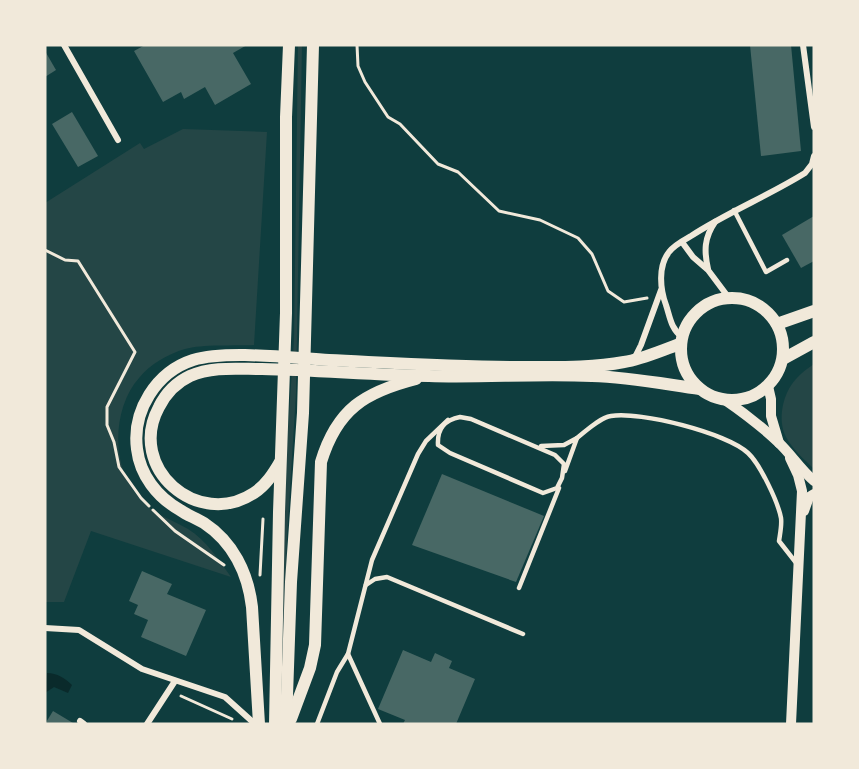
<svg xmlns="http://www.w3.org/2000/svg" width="859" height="769" font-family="'PT Sans',sans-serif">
<rect width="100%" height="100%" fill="#0f3d3e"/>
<g fill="#244646">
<polygon points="298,45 302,45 296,393 287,538 283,670 276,724 286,460 294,339"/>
<path d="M183 129 267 132 254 345C235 346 202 344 185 349 168 354 150 364 139 378 114 406 111 459 133 490 150 514 165 516 188 529 206 540 219 560 231 577L91 531 64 602H45V203L140 143 144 149Z"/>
<path d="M814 364V469C804 459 793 450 786 437 777 419 783 393 796 379 801 373 808 368 814 364Z"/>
</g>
<path fill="#0a2a2b" d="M47 673C57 673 65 678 72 685L68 693 54 687 45 693Z"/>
<g fill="#486865">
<polygon points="145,45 247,45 233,53 251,84 215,105 205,87 184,99 181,92 163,102 134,51"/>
<polygon points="750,45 791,45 801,151 761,156"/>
<polygon points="45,51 56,70 45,77"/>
<polygon points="72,112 98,156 78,167 52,124"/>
<polygon points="814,216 814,261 801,268 782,235"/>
<polygon points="442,474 544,516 516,582 412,545"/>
<polygon points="142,571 172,584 167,594 206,610 186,656 141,637 148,620 134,614 138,605 129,601"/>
<polygon points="403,650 431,662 435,653 452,661 449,668 475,679 456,724 403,724 405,720 378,709"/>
<polygon points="53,711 73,723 72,724 45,724"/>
</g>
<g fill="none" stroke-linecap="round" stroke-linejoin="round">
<g stroke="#f1e9da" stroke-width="3">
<polyline points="357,45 358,66 365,82 388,117 400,124 438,164 458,172 499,211 540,220 578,238 592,254 608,291 624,302 647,298"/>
<polyline points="45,250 65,260 78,261 135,352 107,407 107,425 114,442 119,467 141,498 149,506"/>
<polyline points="153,510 175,531 224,565"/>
<polyline points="260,575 263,519"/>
<polyline points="181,696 232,719"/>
</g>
<g stroke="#f1e9da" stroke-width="4.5">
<polyline points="734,210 766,272 787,260"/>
<path d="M460 417 471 419 555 455 564 464 562 478 557 488 543 493 450 453 438 445C437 428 445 420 460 417Z"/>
<path d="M577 438C586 431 599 418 611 416 640 411 727 433 748 453 760 464 778 502 781 518 782 525 780 534 779 541L797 564"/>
<polyline points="541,446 564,445 577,438 565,471"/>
<polyline points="366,585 375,579 387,577 523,634"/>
<polyline points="519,588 559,488"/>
<polyline points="317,724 337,672 348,654"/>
<polyline points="380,724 348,654 372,560 418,454 426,441 448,420"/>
</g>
<g stroke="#f1e9da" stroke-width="6">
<polyline points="64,45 118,140"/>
<polyline points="803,45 814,127"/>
<polyline points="682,242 693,257 708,270 729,298"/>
<path d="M708 269C704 251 704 238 715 222"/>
<path d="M682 337C671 329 670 317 666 305 660 289 658 266 669 252 674 245 684 240 691 236 728 212 768 196 805 173L812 164 814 156"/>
<polyline points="634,359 641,345 661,290"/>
<polyline points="45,628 79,630 142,669 225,697 255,724"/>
<polyline points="80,721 84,724"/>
<polyline points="147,724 175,681"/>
</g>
<g stroke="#f1e9da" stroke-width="10">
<polyline points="768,386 771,399 771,416 779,443"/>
<path d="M725 400C744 413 761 426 778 442 791 454 800 469 814 481"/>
<polyline points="790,458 798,475 802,491 791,724"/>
<polyline points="804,511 809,497 814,494"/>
</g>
<g stroke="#f1e9da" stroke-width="12">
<circle cx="732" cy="349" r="51"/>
<polyline points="777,324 814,311"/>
<polyline points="783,359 814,342"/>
<path d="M280 462C273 474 266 485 254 493 198 530 126 468 159 407 166 393 175 383 190 376 212 366 238 369 262 369 317 370 373 375 429 376 483 378 538 373 592 376 628 377 664 384 700 389"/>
<path d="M291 719 310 668 315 645 321 462C337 409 365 392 416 379"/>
<path d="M259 724 252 607C248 573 233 542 204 523 196 518 187 515 180 510 157 497 140 475 137 449 132 411 156 372 193 360 227 350 292 358 329 360 394 363 459 367 524 367 557 367 592 368 624 362 643 359 662 350 680 344"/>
<polyline points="275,724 279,512 286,313 286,117 289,45"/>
<polyline points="286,724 291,582 303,413 313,45"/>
</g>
</g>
<rect width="859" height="769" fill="none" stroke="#f1e9da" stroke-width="93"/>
</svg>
